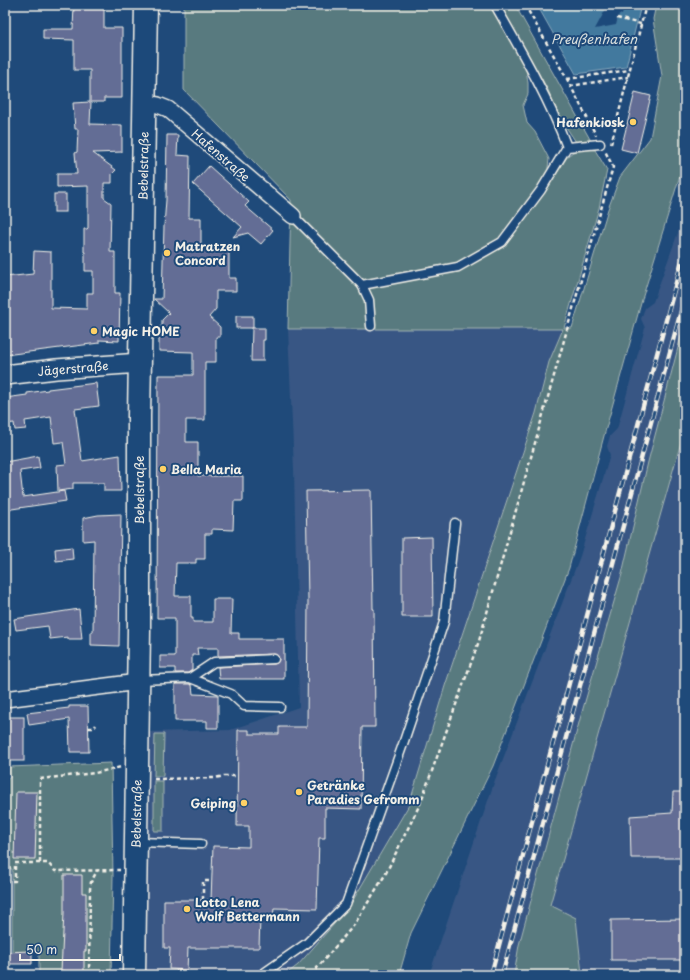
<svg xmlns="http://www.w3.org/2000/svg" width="690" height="980" font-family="'Playpen Sans',sans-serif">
<rect width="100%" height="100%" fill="#1f4a7a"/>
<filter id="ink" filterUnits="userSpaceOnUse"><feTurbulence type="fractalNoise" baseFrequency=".025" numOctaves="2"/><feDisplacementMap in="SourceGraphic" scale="8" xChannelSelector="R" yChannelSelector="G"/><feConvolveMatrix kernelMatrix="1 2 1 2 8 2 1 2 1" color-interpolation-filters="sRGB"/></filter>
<g filter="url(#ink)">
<g fill="#375784">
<polygon points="685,213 685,321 654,438 622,574 560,792 519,945 514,975 429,975 495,780 580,556 610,455 607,446 610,436 617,429 645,328 641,319 645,308 653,302"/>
<polygon points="564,328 549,362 536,413 445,686 409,805 349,907 298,965 285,975 144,975 146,732 230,730 299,707 294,470 288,329"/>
<polygon points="685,428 685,975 582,974 576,918 549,905"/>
</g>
<g fill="#597a7f" stroke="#a6b6b4">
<path d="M184 5H490L526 69 528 83V94L523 105 527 123 535 132 549 159 548 168 552 180C567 162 565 145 595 150L607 170 599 208 564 328H572L608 209 620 177 650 138 662 76 653 19 656 5H685V159L643 296 605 432 569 568 493 766 411 933 399 975H285L298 965 349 907 409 805 445 686 536 413 549 362 563 329H288L291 200 184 90Z"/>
<polygon points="500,5 515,5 591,141 576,142 560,118 548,90"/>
<polygon points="685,321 685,428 550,905 576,918 582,974 586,975 514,975 519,945 580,719 622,574 648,462"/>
<polygon points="155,734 164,734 163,776 154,776"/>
<polygon points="111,763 113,876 111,975 39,975 39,951 12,952 12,869 5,868 5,778 10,778 9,767"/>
<rect x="154" y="781" width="9" height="50"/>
</g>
<polygon fill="#42799e" stroke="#89a9bc" points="537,5 641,5 626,67 576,74"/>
<polygon fill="#1f4a7a" points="608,5 625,5 622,15 619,14 616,25 595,29"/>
<g fill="#636d95" stroke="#f4f1e8">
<polygon points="74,5 104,5 104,28 122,28 122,98 104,98 104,102 91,102 90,124 122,125 122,152 93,153 116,170 112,174 112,183 104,183 104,198 111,203 110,252 115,252 115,293 120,293 119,341 99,340 99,343 5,355 5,277 33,274 34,251 51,252 51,308 87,309 87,293 93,293 93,271 85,271 85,252 84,252 84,229 87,229 88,228 88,186 57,187 57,174 77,174 75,153 77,152 78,129 75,129 73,103 90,102 90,70 74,70 74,40 43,39 43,29 73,29"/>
<polygon points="635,92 651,96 637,153 621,149"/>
<polygon points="167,135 178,135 177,155 190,156 189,218 201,218 201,248 229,248 229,278 236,278 236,291 216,291 216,309 209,317 220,327 220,337 216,337 216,362 205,362 205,420 186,420 186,442 198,442 198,476 243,476 243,501 234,501 233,530 212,529 212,534 205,534 205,559 196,559 196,563 176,563 175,596 191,596 191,618 193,618 193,622 213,622 213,599 232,599 231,633 239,633 239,639 284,639 284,679 219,679 218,667 274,664 277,663 279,659 278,656 274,654 218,656 218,648 197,648 198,655 192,655 192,670 188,673 175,673 175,668 160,668 160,656 175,656 175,618 157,618 158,375 193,375 193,352 159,351 159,327 162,327 162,320 169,313 154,299 162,299 164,226 166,200"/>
<polygon points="209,166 249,202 245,206 273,230 261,244 248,233 233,237 242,227 193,184"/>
<rect x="54" y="194" width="12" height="18"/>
<rect x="236" y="316" width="17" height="12"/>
<polygon points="252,328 265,328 265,340 263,340 263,361 251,361"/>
<polygon points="96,383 99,406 75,409 82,461 120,455 121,491 104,491 104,483 73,483 73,489 58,491 57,465 66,464 63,442 54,443 51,417 25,421 26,429 15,430 14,423 5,424 5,398 27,395 27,393 48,390 48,389"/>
<polygon points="38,456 40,468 20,471 23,497 64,491 66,501 5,510 5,462"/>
<polygon points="371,490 373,609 374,609 375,727 362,727 361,809 325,808 325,838 319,838 317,909 274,908 273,918 260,918 259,948 188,948 187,970 169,969 170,948 164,948 164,900 211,900 213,846 249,847 249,826 237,826 238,730 249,730 249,734 279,734 279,727 307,727 308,600 306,491"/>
<polygon points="121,514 119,646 91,645 91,632 93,632 94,540 83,541 83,518 98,515"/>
<polygon points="432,537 433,617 402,617 402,538"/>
<polygon points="72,547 73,559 56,561 55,549"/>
<polygon points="79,609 82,639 68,639 68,637 50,639 48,626 16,630 14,619"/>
<polygon points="175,684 189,684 192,685 193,694 218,695 218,728 207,728 207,721 175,721"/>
<polygon points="69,706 88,706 89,752 70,752 69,719 29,725 27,713 69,708"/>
<rect x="6" y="717" width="18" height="44"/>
<polygon points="16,792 37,792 35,859 14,859"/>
<polygon points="673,792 685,792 685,858 631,858 630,816 672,813"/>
<polygon points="64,875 82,875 82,893 86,893 86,951 84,951 84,975 65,975 65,971 61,971 64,913"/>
<polygon points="685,919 685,960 611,960 611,920"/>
<polygon points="32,951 32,964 5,964 5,952"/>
</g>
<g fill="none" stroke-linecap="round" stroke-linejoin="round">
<g stroke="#f4f1e8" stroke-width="11">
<g id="service">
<path d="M495 5C521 51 548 97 567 147"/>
<polyline points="293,216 362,285 458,267 502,242 541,190 567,147 600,144"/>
<polyline points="362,285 369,300 371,326"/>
<polyline points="190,678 231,694 244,706 280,707"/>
<polyline points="140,680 190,678 214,662 274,659"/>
<polyline points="138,842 201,844"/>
<polyline points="261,975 307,943 346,904 402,747 444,622 455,523"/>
</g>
</g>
<g stroke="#f4f1e8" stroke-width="18">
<g id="minor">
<polyline points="144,103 158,105 168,109 293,216"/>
<polyline points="5,699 138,682"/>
</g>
</g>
<g stroke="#f4f1e8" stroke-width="22">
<polyline id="tertiary" points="5,375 56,369 140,363"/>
</g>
<g stroke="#f4f1e8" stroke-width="25">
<polyline id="secondary" points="134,975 139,630 139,416 146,5"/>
</g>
<g stroke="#f4f1e8" stroke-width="2.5" stroke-dasharray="4 3" stroke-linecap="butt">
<polyline points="525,5 567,79 596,135"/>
<polyline points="617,18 641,24"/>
<polyline points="567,79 629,70"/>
<polyline points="570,86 628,77"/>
<polyline points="611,144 646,5"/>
<polyline points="89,728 94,728 96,725"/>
<polyline points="5,739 6,739"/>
<polyline points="154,779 215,778 224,776 238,776"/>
<polyline points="40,863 40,779 95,773 121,767"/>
<polyline points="5,881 15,881 15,863 48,863 55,871 120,870"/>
<polyline points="203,900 203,881 212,881"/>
<polyline points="29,973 30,975"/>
<polyline points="89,975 90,889 91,882 97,871"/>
<polyline points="311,975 354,925 385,875 420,804 479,641 613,167 605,151"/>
</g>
<use href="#service" stroke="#1f4a7a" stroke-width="8"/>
<use href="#minor" stroke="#1f4a7a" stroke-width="15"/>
<use href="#tertiary" stroke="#1f4a7a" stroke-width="19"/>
<use href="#secondary" stroke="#1f4a7a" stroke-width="22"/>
<g stroke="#f4f1e8" stroke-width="4.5">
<g id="rail">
<polyline points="491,975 685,249"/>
<polyline points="502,975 685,296"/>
</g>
</g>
<use href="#rail" stroke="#1f4a7a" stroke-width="3" stroke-dasharray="9" stroke-linecap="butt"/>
</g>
</g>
<g fill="#ffd166" stroke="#1f4a7a" stroke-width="1.5">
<circle cx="633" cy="122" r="4"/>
<circle cx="167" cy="253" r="4"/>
<circle cx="94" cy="331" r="4"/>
<circle cx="163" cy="469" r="4"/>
<circle cx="299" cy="792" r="4"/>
<circle cx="244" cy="803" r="4"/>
<circle cx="187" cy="909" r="4"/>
</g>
<g text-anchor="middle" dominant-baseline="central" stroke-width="4" stroke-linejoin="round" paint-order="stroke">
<g font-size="12" font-weight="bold" fill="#f4f1e8" stroke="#1f4a7a" text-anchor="start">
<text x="625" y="122" text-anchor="end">Hafenkiosk</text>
<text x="175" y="246">Matratzen<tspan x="175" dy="14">Concord</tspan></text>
<text x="102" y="331">Magic HOME</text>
<text x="171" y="469">Bella Maria</text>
<text x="307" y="785">Getränke<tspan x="307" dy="14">Paradies Gefromm</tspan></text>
<text x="236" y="803" text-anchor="end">Geiping</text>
<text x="195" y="902">Lotto Lena<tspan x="195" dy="14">Wolf Bettermann</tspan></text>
</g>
<g font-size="12" fill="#f4f1e8" stroke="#1f4a7a">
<text transform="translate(221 155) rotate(41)">Hafenstraße</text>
<text transform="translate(143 166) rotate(-89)">Bebelstraße</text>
<text transform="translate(73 368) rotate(-5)">Jägerstraße</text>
<text transform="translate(139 490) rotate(-90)">Bebelstraße</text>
<text transform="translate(136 814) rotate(-89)">Bebelstraße</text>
</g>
<g font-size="13" font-style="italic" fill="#d9dfdd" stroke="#1f4a7a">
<text x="594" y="38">Preußenhafen</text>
</g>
</g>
<rect width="690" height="980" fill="none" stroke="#1f4a7a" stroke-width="20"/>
<rect x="10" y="10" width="670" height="960" fill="none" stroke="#f4f1e8" stroke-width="1.5" filter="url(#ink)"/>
<path d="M20 954v6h100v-6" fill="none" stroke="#f4f1e8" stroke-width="2"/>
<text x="26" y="954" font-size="12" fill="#f4f1e8" stroke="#1f4a7a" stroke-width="3" paint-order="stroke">50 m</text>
</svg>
